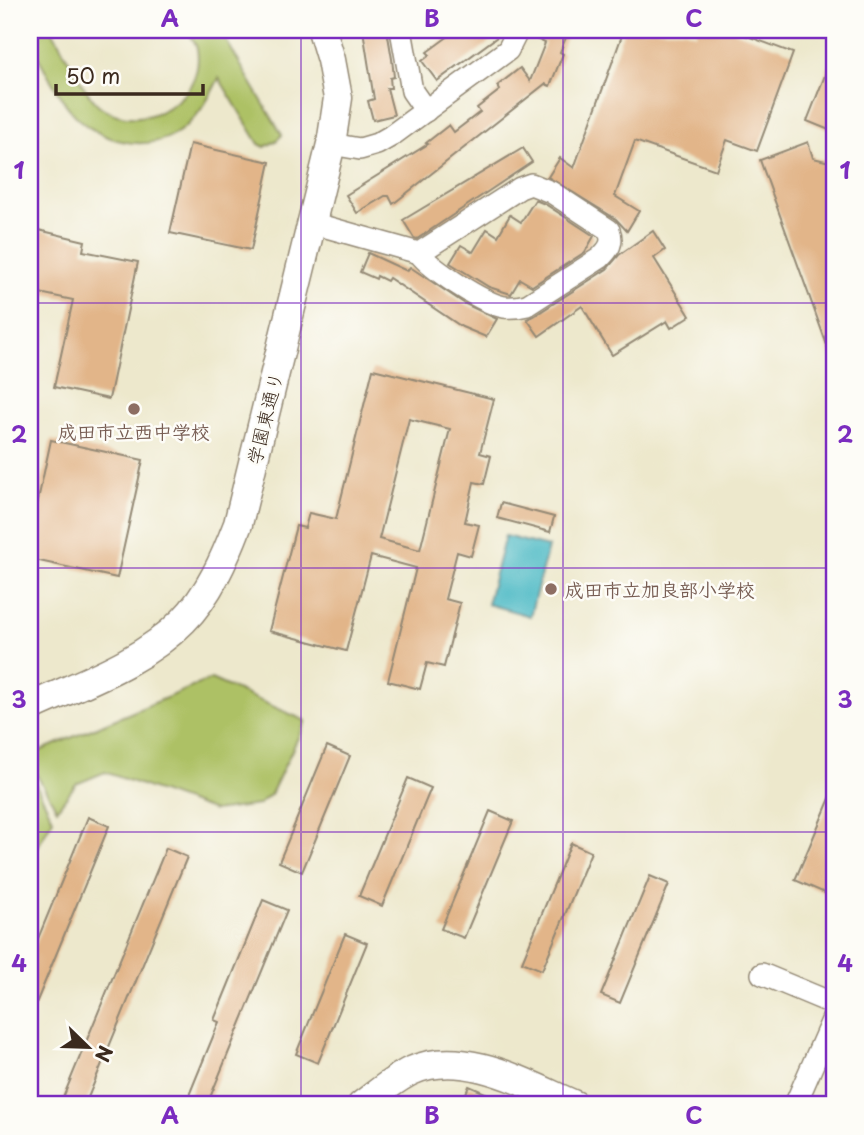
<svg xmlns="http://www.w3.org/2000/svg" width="864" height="1135" font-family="'Playpen Sans','Klee One',sans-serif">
<rect width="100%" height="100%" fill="#fdfcf7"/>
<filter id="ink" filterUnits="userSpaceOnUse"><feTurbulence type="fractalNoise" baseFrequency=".0143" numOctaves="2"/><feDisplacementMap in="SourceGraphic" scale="14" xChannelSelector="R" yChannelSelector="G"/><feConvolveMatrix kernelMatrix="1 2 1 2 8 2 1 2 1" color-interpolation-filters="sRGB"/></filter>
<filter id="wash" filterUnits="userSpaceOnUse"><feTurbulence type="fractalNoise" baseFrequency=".00686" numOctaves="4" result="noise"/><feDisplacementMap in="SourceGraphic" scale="28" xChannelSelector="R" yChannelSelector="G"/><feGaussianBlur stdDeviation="1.57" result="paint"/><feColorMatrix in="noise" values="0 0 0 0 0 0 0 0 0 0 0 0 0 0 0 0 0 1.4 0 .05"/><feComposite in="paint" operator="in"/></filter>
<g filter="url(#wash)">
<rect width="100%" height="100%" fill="#ede8cc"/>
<g fill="#adc165" stroke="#747642" stroke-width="2">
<path d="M30 30H52C64 50 84 95 101 107 142 136 206 99 197 49 196 42 190 36 187 30H220L282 135 276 141 265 147 259 144 219 78C210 96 202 112 186 126 152 156 99 144 71 111 55 91 43 65 30 42Z"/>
<polygon points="211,679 306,721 271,794 258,805 214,811 105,772 76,784 57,809 30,764 30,755"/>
<polygon points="30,772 53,819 30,861"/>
</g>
<polygon fill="#4bb9c5" stroke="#437272" stroke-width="2" points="505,536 548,547 530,616 487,604"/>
<g id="blocks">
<g fill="#e2b589" fill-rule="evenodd">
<polygon points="363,30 387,30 392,59 394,77 390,78 391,88 387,88 394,115 373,120 368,101 374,99"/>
<polygon points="457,30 503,30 501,34 437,81 422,61 430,55 427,52"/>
<polygon points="531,30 569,30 560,52 563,54 550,86 545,84 393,204 389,196 385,196 357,213 346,195 428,144 426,143 449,125 454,132 480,112 477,108 500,90 497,86 520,68 530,81 545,43 530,36"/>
<polygon points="624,30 683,30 696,34 697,30 731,30 793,53 757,151 727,140 716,170 635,141 615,196 639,211 627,231 616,219 548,177 560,158 574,168"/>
<polygon points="833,55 834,55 834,132 807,121"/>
<polygon points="808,142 813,158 834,163 834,359 832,359 760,160"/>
<polygon points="190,144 270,162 251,250 170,233"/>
<polygon points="523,148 532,162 417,239 414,238 403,220"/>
<polygon points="535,200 545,204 594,236 585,252 532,286 520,279 511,294 489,287 450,263 461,245 473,252 487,229 498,236 510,215 521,222"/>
<polygon points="30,228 85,241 83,251 138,262 109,399 54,387 73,300 30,291"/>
<polygon points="653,231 665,250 654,258 690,316 671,328 667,321 612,355 582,306 539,336 527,319 534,316 607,269 619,255"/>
<polygon points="368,253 407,271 410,267 465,304 497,319 486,337 462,327 389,278 387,281 377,276 376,279 360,272"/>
<path d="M373 369 494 399 480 453 491 456 484 484 474 482 465 522 479 525 471 556 457 552 445 599 460 603 444 667 427 663 420 689 388 681 416 568 371 556 346 651 269 631 296 526 305 528 309 513 336 519ZM409 419 450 429 420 550 379 539Z"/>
<polygon points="51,440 143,460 117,578 30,559 30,537"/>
<polygon points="501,503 554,517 550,532 497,518"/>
<polygon points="327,746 350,756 302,872 279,862"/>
<polygon points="408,778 431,788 382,906 359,896"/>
<polygon points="834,789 834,897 795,880"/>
<polygon points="490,811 513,821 464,938 441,929"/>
<polygon points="88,817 109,826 30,1018 30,958"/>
<polygon points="571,843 591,852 542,970 522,962"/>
<polygon points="166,848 187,857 85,1105 60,1105"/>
<polygon points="650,876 669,884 620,1003 601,995"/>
<polygon points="263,900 287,910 207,1105 185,1105 219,1022 214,1020"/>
<polygon points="345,934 367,943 318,1063 296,1054"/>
<polygon points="469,1086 513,1105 461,1105"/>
</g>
</g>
</g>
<g filter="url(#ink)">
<use href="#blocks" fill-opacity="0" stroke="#948975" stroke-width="2"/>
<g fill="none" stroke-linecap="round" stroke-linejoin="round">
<g stroke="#948975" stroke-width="24">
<g id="minor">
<polyline points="401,30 412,91 426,111"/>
<polyline points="331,144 360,149 377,144 391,136 508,50 518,30"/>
<path d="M312 223 419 253 520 188 531 184 551 192 609 230C614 243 609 249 600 258L527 305C519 307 512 308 504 307 483 303 432 270 419 253"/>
<polyline points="762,974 834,1004"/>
<polyline points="795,1105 834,1016"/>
</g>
</g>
<g stroke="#948975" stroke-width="31">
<g id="tertiary">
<path d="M30 707C82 683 142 663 183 621 209 595 225 558 238 524L331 144 338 98 331 60 322 30"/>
<path d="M362 1105C377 1094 394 1079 411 1071 463 1047 526 1084 575 1105"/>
</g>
</g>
<use href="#minor" stroke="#fff" stroke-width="21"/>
<use href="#tertiary" stroke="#fff" stroke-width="28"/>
</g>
</g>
<path fill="none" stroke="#7b2cbf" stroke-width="2" stroke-opacity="0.55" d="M301 30V1105M563 30V1105M30 303H834M30 568H834M30 832H834"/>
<g fill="#8d6e63" stroke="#fdfcf7" stroke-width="2.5">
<circle cx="134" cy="409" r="7"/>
<circle cx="551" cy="589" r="7"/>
</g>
<g text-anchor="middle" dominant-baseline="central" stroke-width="5" stroke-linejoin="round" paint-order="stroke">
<g font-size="19" fill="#3b2a1e" stroke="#fdfcf7">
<text transform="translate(264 418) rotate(-76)">学園東通り</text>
</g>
<g font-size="19" font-weight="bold" fill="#785e54" stroke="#fdfcf7">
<text x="134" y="431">成田市立西中学校</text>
<text x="565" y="589" text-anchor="start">成田市立加良部小学校</text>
</g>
</g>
<rect width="864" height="1135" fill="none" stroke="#fdfcf7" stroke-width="77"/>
<g transform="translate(88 1047) rotate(113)" stroke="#fdfcf7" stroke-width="5" paint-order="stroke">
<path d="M0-5L12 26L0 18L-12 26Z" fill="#3b2a1e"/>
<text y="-10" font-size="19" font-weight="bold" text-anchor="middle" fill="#3b2a1e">N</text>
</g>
<path d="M56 84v10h147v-10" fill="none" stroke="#3b2a1e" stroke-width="3.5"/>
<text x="66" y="84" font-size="21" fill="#3b2a1e" stroke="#fdfcf7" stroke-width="5" paint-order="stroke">50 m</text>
<rect x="38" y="38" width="788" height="1058" fill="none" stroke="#7b2cbf" stroke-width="2.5"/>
<g font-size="23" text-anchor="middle" font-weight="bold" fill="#7b2cbf">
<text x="170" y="27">A</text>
<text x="432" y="27">B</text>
<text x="694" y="27">C</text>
<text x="19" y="179">1</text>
<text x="845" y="179">1</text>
<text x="19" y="443">2</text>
<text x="845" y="443">2</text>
<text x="19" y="708">3</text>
<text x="845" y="708">3</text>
<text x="19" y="972">4</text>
<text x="845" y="972">4</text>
<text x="170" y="1124">A</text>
<text x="432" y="1124">B</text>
<text x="694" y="1124">C</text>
</g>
</svg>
